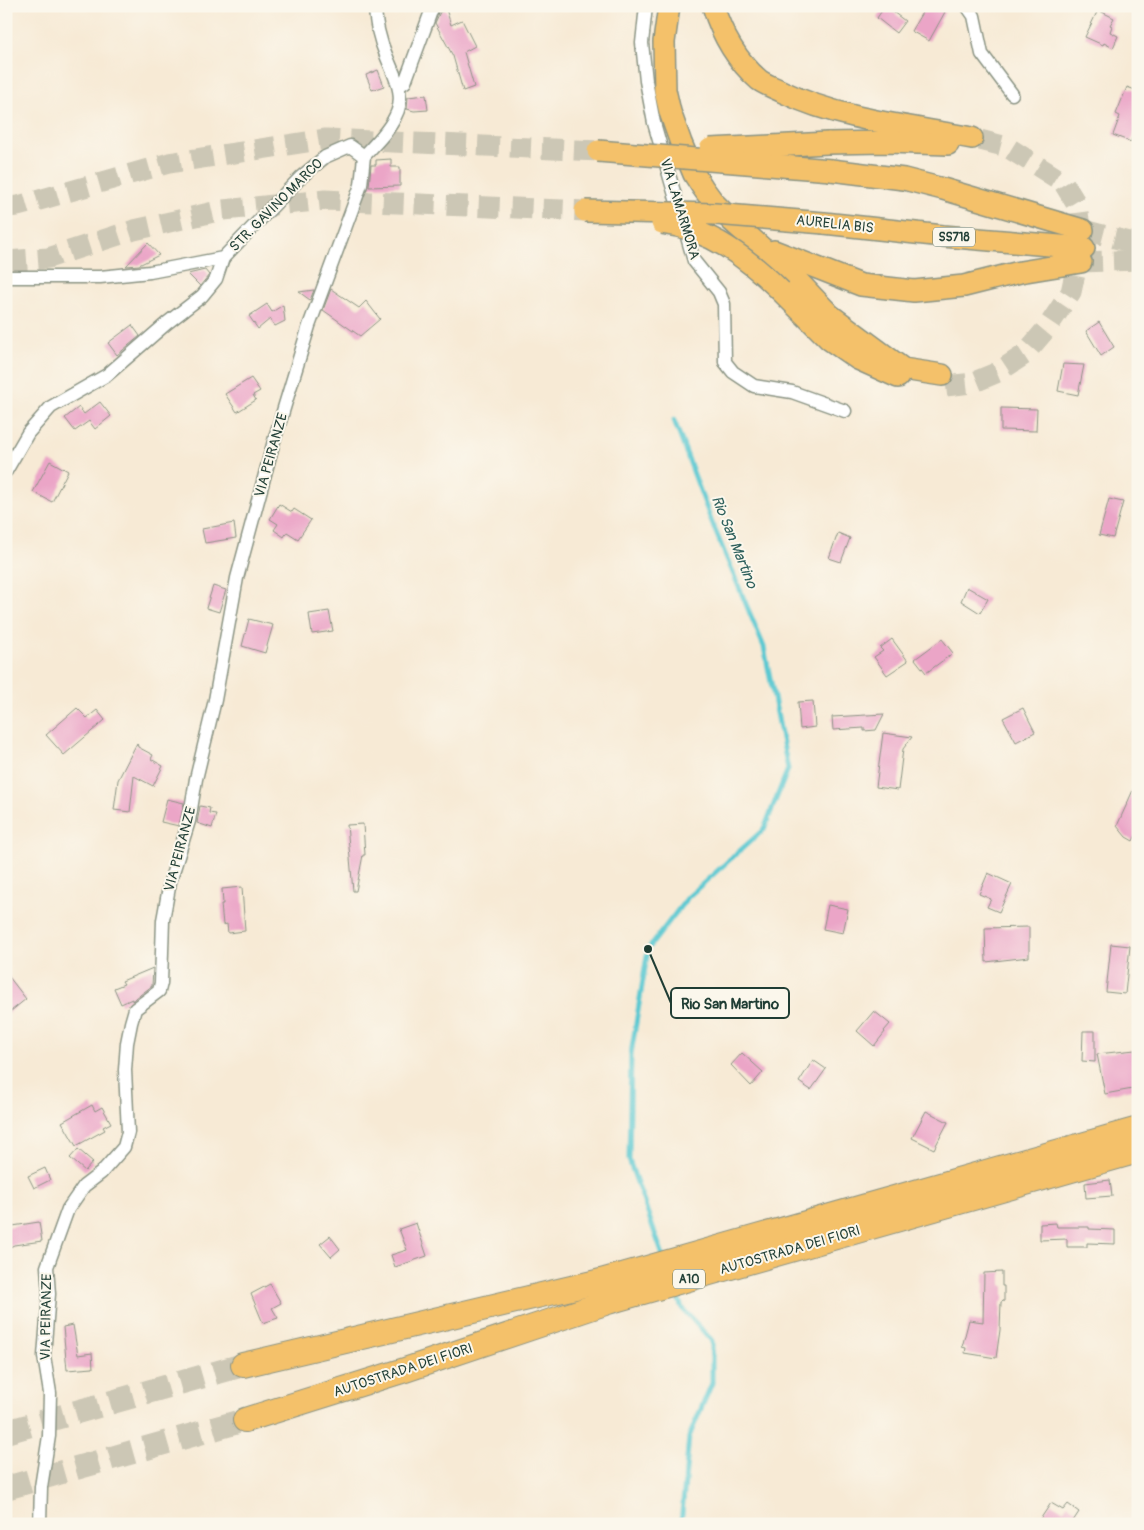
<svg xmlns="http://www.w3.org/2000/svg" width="1144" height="1530" font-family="Pangolin,sans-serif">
<rect width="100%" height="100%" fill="#fbf7ec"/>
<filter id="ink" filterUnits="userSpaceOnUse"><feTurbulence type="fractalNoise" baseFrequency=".02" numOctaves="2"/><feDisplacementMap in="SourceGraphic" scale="10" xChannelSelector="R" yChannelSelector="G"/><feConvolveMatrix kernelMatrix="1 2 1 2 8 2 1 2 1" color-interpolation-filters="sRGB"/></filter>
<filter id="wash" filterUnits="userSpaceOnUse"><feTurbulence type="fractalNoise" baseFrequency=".0096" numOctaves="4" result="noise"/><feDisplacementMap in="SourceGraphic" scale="20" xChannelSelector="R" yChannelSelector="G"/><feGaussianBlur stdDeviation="1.12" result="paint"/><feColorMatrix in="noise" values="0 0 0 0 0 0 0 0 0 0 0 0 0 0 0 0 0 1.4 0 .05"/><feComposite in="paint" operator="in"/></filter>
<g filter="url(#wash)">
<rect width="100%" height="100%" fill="#f7ead5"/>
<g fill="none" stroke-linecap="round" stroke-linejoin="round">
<g stroke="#5dc9d2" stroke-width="5">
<polyline points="663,1256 629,1160 631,1054 648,949 688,897 764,829 788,769 764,647 712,523 674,420"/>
<polyline points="675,1290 682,1308 712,1341 712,1383 689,1437 681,1524"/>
</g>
</g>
<g id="blocks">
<g fill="#eba5c7">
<polygon points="885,6 905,21 896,33 877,18"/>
<polygon points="926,6 935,6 945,12 929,41 911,31"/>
<polygon points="446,9 451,25 462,20 475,46 464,52 474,87 463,91 453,56 435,23 440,12"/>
<polygon points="1098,10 1114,18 1110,25 1112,26 1110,32 1118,36 1113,48 1104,43 1103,45 1085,37"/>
<polygon points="378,70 384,86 372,90 366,75"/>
<polygon points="1127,87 1138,91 1138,135 1134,134 1131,142 1113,135 1120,116 1116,114"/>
<polygon points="426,95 428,110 414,111 407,109 408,97"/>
<polygon points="391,159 391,167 400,167 400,186 369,187 371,165 376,165 376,160"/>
<polygon points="148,243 159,255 139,265 126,266"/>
<polygon points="205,270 209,275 200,286 188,274"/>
<polygon points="331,289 359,308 366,301 380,319 360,336 323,310"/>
<polygon points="314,290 310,300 299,292"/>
<polygon points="267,304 272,312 283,305 285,321 275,326 270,319 258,329 249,316"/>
<polygon points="1099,322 1114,347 1101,356 1086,331"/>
<polygon points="132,325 140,336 117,355 108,343"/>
<polygon points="1063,364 1084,365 1078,395 1058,391"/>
<polygon points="251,378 260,391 253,395 256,400 237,412 225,394"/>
<polygon points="100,402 111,416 95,429 89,421 75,431 65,418 79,407 84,414"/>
<polygon points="1001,408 1037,409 1036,431 1001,430"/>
<polygon points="50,461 68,471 52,502 33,492"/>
<polygon points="1109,499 1123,502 1113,538 1099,535"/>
<polygon points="279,504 292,512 294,509 311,520 298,539 287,532 284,537 274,530 278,524 270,519"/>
<polygon points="234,523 236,538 205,543 202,529"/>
<polygon points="838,533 850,538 841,562 829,558"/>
<polygon points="213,586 226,590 219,612 206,608"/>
<polygon points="967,587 988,599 980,613 961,601"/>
<polygon points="329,611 333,631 312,634 309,614"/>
<polygon points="249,619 273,625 265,653 242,646"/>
<polygon points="892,639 908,661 887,675 874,657 883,651 880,648"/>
<polygon points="942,639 953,653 926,673 915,659"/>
<polygon points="813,701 815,727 800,729 798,702"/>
<polygon points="77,708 87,718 97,710 105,720 64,755 46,735"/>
<polygon points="1023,708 1035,732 1016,742 1003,718"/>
<polygon points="884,714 876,730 864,731 864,728 833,730 832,717"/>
<polygon points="883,733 912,737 903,749 898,790 876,787"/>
<polygon points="137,743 138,747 153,755 151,759 163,766 153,786 134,776 130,812 114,810 118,780"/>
<polygon points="1138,779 1138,831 1133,841 1126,837 1117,826"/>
<polygon points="167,799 184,803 179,826 161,822"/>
<polygon points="200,806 210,808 209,813 216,814 212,828 197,823"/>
<polygon points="363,824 365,855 363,855 356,891 353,891 347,825"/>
<polygon points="988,873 1012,884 999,912 987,907 991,899 979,894"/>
<polygon points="242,887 245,931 228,933 227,924 223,925 221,904 223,904 222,889"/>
<polygon points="828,905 848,909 843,933 823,929"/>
<polygon points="1029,927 1029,957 986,962 985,928"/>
<polygon points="1111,944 1130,946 1125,994 1106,992"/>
<polygon points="153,968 152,986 132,1001 132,999 121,1004 114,988 124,984 122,981"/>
<polygon points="6,973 26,999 6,1015"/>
<polygon points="874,1011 890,1024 884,1031 885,1032 874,1046 857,1031"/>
<polygon points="1083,1031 1095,1031 1095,1062 1082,1061"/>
<polygon points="1135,1050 1138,1088 1105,1094 1097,1054"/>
<polygon points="742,1053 763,1072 751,1086 731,1065"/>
<polygon points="813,1060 826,1069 811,1090 799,1082"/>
<polygon points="92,1105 95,1111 102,1107 111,1123 103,1127 105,1130 76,1146 62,1122"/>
<polygon points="926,1111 948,1122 934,1149 912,1138"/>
<polygon points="78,1149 93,1162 85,1171 70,1158"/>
<polygon points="45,1168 50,1180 34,1188 28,1176"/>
<polygon points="1110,1180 1112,1196 1086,1198 1085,1183"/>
<polygon points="39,1222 42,1241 14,1245 6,1249 6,1227"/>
<polygon points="416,1223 427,1256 395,1267 391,1255 407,1250 399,1229"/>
<polygon points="1056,1223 1057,1227 1089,1227 1089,1229 1115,1230 1115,1244 1087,1243 1087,1247 1067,1247 1067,1239 1040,1240 1040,1224"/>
<polygon points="330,1236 340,1249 331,1257 320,1244"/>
<polygon points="1002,1272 1002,1286 1004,1286 1004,1301 1001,1302 1000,1330 996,1358 965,1353 966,1348 962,1347 969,1320 983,1322 984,1273"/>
<polygon points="270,1284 281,1303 272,1308 278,1318 263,1323 251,1294"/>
<polygon points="73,1325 78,1355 92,1353 93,1368 67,1370 63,1327"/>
<polygon points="1051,1503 1063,1510 1068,1504 1079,1512 1071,1524 1037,1524"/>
</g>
</g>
</g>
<g filter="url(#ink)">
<use href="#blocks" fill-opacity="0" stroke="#8b9484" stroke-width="1"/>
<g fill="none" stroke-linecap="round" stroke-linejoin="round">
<g stroke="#ccc7b5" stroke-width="21" stroke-dasharray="21 11" stroke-linecap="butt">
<polyline points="6,207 18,206 169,163 326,139 598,151"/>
<polyline points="1083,230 1138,244"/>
<polyline points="6,261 48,258 134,230 223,210 325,200 585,211"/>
<polyline points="1081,262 1138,260"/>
<polyline points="946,386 972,383 998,372 1024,355 1047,328 1071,292 1082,242 1077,205 1063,182 1007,147 972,138"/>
</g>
<g stroke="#ccc7b5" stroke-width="24" stroke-dasharray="24 12" stroke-linecap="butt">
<polyline points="6,1432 243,1365"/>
<polyline points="6,1488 245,1420"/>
</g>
<g stroke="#8b9484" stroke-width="15">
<g id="minor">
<polyline points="646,6 642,43 646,81 654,123 694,261 719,292 724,304 725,362 733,372 754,386 792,392 845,411"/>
<polyline points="967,6 974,16 982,54 1012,94"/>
<polyline points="399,86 405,82 433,6"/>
<path d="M364 156C375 144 388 132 395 117 407 95 394 76 386 55 380 41 375 21 375 6"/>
<polyline points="6,277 100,277 150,272 223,258 301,177 325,157 350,146 364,156"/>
<polyline points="6,471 28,433 51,407 107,375 167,323 202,296 216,279 223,258"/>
<polyline points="38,1524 40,1522 41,1487 49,1436 50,1393 44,1356 49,1294 47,1267 68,1209 84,1186 101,1173 124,1147 128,1132 125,1070 127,1043 131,1023 135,1009 159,991 161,983 163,920 170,882 189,821 196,779 215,700 237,578 274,441 309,326 361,185 364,156"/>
</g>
</g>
<g stroke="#8b9484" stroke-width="24">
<g id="trunk">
<polyline points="669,6 664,42 665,90 670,112 681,143 694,174 703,188 714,203 732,221 792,275 830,315 903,369 942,375"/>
<path d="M713 6C722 35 736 60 759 80 766 85 775 88 783 92 841 120 909 126 972 138"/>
<polyline points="828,143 886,142 948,144"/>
<polyline points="831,170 904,179 943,189 1083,230"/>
<polyline points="824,223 943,236 1084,248"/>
<polyline points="774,251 861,285 914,291 964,286 1020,272 1081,262"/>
<polyline points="781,291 829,339 858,359 898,377"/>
</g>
</g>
<g stroke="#8b9484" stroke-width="26">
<g id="motorway">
<polyline points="243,1365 601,1281 1138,1129"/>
<polyline points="245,1420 405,1370 608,1302 1138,1151"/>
</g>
</g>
<use href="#minor" stroke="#fff" stroke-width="12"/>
<use href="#trunk" stroke="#f4c16b" stroke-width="21"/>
<use href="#motorway" stroke="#f4c16b" stroke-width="24"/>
<g stroke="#8b9484" stroke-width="24" stroke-linecap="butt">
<g id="trunk-bridge">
<polyline points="710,149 828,143"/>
<polyline points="598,151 831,170"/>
<polyline points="585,211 715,214 824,223"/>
<path d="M662 223C710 229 747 258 781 291"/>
</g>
</g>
<use href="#trunk-bridge" stroke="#f4c16b" stroke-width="21"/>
</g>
</g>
<g text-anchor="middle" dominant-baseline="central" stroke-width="4" stroke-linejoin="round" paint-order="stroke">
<g fill="#fbf7ec" stroke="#61756b" stroke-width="1">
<rect x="933" y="227.5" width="42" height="19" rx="4"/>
<rect x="673" y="1269.5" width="32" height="19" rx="4"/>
</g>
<g font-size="12" font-weight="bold" fill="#1f3d34">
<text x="954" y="237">SS718</text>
<text x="689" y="1279">A10</text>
</g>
<g font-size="14" fill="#1f3d34" stroke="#fbf7ec">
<text transform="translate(276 205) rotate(-45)">STR. GAVINO MARCO</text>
<text transform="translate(680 209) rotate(73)">VIA LAMARMORA</text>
<text transform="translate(835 224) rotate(6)">AURELIA BIS</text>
<text transform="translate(271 455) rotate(-74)">VIA PEIRANZE</text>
<text transform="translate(180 849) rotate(-75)">VIA PEIRANZE</text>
<text transform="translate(790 1250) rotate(-16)">AUTOSTRADA DEI FIORI</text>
<text transform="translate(46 1317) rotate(-89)">VIA PEIRANZE</text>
<text transform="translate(403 1370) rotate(-18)">AUTOSTRADA DEI FIORI</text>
</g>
<g font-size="15" font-style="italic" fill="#2e605c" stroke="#fbf7ec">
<text transform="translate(734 542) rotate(68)">Rio San Martino</text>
</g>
</g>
<path fill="none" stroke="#1f3d34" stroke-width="2" d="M648 949L671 1003"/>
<circle fill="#1f3d34" stroke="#fbf7ec" stroke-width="2" cx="648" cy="949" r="5"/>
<rect fill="#fbf7ec" stroke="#1f3d34" stroke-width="2" x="671" y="988" width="118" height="30" rx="5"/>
<g font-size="15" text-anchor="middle" font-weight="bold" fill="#1f3d34">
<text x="730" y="1009">Rio San Martino</text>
</g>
<rect width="1144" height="1530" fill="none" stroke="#fbf7ec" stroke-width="25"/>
</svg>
